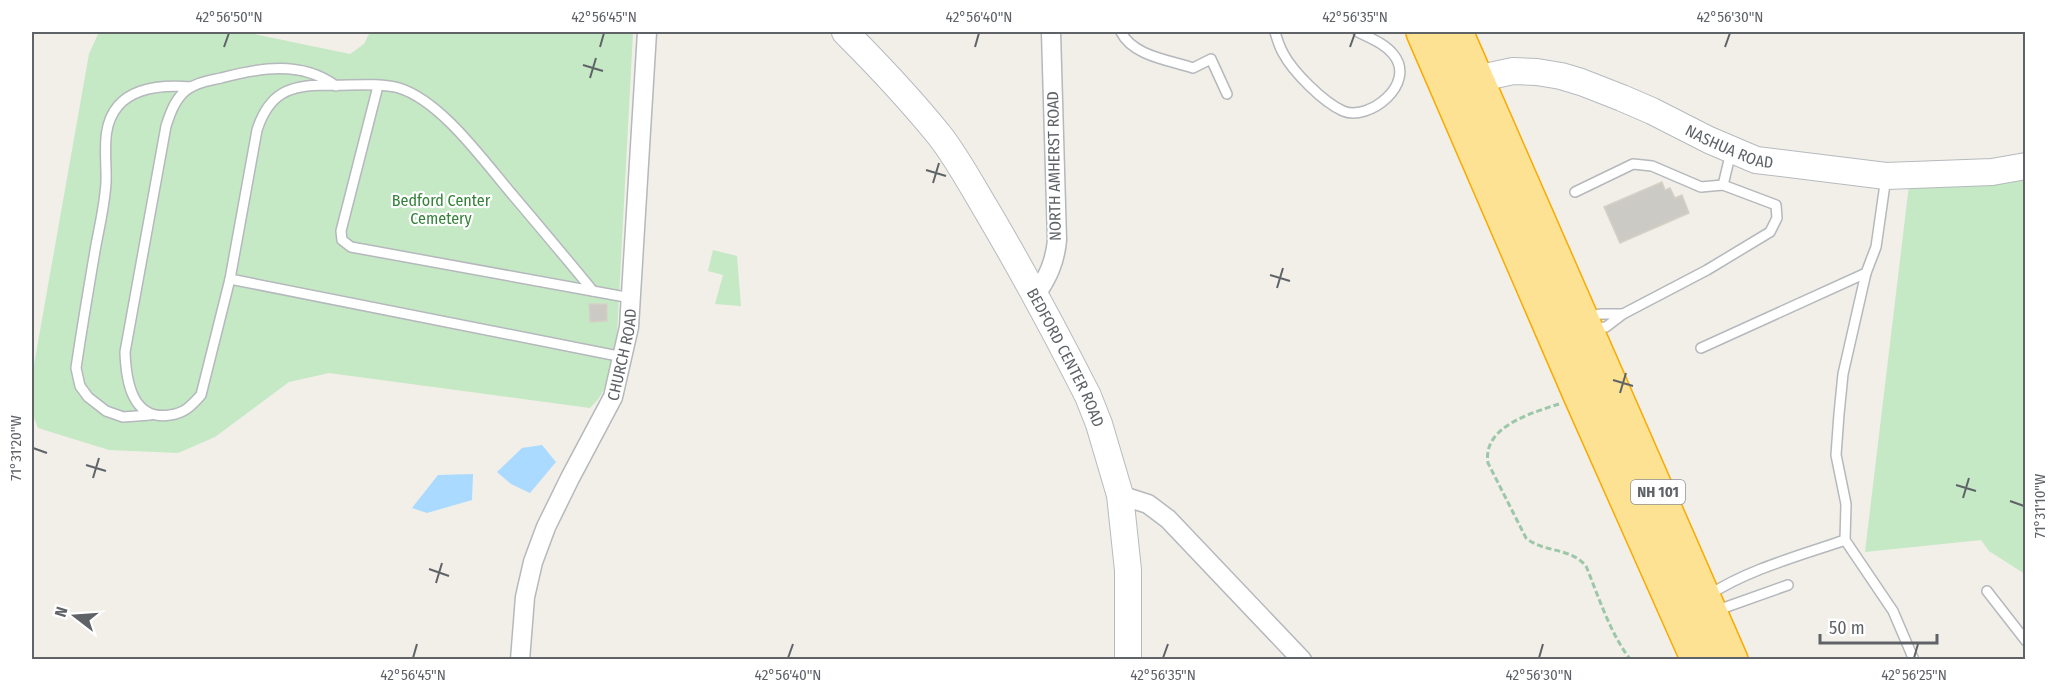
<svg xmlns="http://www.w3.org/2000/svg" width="2057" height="691" font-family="'Fira Sans Condensed',sans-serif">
<rect width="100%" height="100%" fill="#f1efe8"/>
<g fill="#c5e8c5">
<path d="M99 32H244L350 54 364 44 370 32H633L617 335C613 361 611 389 590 408L329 373 289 382 215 437 178 453 109 450 38 428 32 413V376L89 54Z"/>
<polygon points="2025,176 2025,574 1989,551 1981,540 1865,552 1909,185"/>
<polygon points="713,250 737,256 741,306 715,304 723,275 708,271"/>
</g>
<g fill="#aadaff">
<polygon points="542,445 556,462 530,493 511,484 497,472 522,448"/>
<polygon points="473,474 472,500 427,513 412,508 438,475"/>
</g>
<g fill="#cccac5" stroke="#d6d1c6" stroke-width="1.5">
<polygon points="1662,182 1665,190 1670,188 1675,198 1682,195 1689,213 1620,243 1604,207"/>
<polygon points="589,304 607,304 607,321 590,322"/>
</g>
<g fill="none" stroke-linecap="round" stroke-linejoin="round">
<g stroke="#b5b8bc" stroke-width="12">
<g id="lane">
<path d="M1121 32C1133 56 1169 60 1193 68L1211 59 1227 94"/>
<path d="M1275 32C1277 39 1279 46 1283 53 1293 72 1323 102 1343 111 1368 122 1418 84 1393 54 1384 43 1370 38 1358 32"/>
<path d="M336 86C301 60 259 68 221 78 208 81 193 83 183 93 174 102 170 114 166 126L125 352C126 381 132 421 170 415 185 413 191 406 201 395L230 279 257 130C269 93 289 85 326 85 347 86 379 82 399 88 441 101 483 160 511 193 538 225 566 258 593 291"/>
<polyline points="378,86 341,231 342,240 351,247 631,298"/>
<polyline points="1723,185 1731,152"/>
<polyline points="1575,192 1633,164 1652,166 1701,187 1723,185 1776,205 1777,218 1770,232 1707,270 1623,314 1601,314 1595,315 1588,321"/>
<polyline points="1866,273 1843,374 1839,414 1836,455 1846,504 1845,540 1893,611 1914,660"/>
<polyline points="230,279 623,357"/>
<polyline points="1592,328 1606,327 1623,314"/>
<polyline points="1701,348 1866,273 1876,247 1886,177"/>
<path d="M150 415 123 417 106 411 88 397 80 386 76 368C82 327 89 286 96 245 100 224 105 203 106 182 107 157 100 127 118 106 135 86 167 85 191 87"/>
<polyline points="1987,591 2026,641"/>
<path d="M1709 595C1749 569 1799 556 1845 540"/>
<polyline points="1715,611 1788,585"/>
</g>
</g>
<g stroke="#b5b8bc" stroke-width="21">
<g id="street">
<path d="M1035 296C1048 277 1055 262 1057 240L1051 32"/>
<polyline points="1120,495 1148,504 1168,519 1302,660"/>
<path id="s1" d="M520 660 525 597 533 562 546 527 570 478 613 397 629 327 647 32"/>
</g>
</g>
<g stroke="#b6babf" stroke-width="28">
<g id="secondary">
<path id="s2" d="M845 32C878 65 910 99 940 136 957 158 971 184 986 209 1022 270 1056 333 1088 396L1099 424 1120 495 1128 570V660"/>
<path id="s3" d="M1458 83 1513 71 1537 72 1561 76 1581 82 1622 98 1652 111 1709 140 1756 160 1886 176 1992 172 2026 166"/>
</g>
</g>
<g stroke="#f9ab00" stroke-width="36">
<g id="highway">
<polyline points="1423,32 1581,397 1698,660"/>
<polyline points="1456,32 1731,660"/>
</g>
</g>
<path stroke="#9cc7a9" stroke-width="3" stroke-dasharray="6 3" stroke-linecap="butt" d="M1559 404C1531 413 1482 427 1488 463L1526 538C1544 553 1570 547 1586 566 1598 595 1611 636 1631 660"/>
<use href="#lane" stroke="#fff" stroke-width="9"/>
<use href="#street" stroke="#fff" stroke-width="18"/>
<use href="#secondary" stroke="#fff" stroke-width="26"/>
<use href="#highway" stroke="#fde293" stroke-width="33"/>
</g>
<path fill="none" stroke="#5f6368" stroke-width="2" d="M224 47 229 33M600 47 604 33M975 47 979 33M1350 47 1355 33M1725 47 1730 33M583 65 603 71M590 78 596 58M926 170 946 176M933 183 939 163M1270 275 1290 281M1277 288 1283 268M1613 380 1633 386M1620 393 1626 373M33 448 47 453M86 465 106 471M93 478 99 458M1956 485 1976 491M1963 498 1969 478M2010 501 2024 506M429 569 449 576M436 583 442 563M413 658 417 644M788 658 793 644M1163 658 1168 644M1539 658 1543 644M1914 658 1918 644"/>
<g text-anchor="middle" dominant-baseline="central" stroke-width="4.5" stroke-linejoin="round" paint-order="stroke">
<rect fill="#fff" stroke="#8f9295" stroke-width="1.5" x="1631" y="480" width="54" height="24" rx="4.5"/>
<g font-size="15" font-weight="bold" fill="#5f6368">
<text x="1658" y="492">NH 101</text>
</g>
<g font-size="16" fill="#5f6368" stroke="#fff">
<text stroke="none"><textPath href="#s3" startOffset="288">NASHUA ROAD</textPath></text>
<text transform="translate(1054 166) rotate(-91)">NORTH AMHERST ROAD</text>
<text stroke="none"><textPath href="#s1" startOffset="326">CHURCH ROAD</textPath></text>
<text stroke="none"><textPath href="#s2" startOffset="396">BEDFORD CENTER ROAD</textPath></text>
</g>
<g font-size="16" fill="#348238" stroke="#fff">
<text x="441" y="200">Bedford Center<tspan x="441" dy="18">Cemetery</tspan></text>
</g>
</g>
<rect width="2057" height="691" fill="none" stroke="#ffffff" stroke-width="66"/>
<g transform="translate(75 616) rotate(287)" stroke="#ffffff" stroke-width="4.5" paint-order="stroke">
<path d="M0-4.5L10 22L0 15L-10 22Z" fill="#5f6368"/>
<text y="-9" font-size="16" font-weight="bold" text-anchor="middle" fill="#5f6368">N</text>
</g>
<path d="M1820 634v9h117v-9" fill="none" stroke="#5f6368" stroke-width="3"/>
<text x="1829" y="634" font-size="18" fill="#5f6368" stroke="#ffffff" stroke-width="4.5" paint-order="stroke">50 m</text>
<rect x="33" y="33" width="1991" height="625" fill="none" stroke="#5f6368" stroke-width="2"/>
<g font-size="15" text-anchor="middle" fill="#5f6368">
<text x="229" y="22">42°56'50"N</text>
<text x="604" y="22">42°56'45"N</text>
<text x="979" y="22">42°56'40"N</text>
<text x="1355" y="22">42°56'35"N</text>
<text x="1730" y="22">42°56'30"N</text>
<text transform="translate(16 448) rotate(-90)" y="5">71°31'20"W</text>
<text transform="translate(2040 506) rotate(-90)" y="5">71°31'10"W</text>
<text x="413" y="680">42°56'45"N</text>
<text x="788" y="680">42°56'40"N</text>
<text x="1163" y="680">42°56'35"N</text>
<text x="1539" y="680">42°56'30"N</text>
<text x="1914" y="680">42°56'25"N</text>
</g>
</svg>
